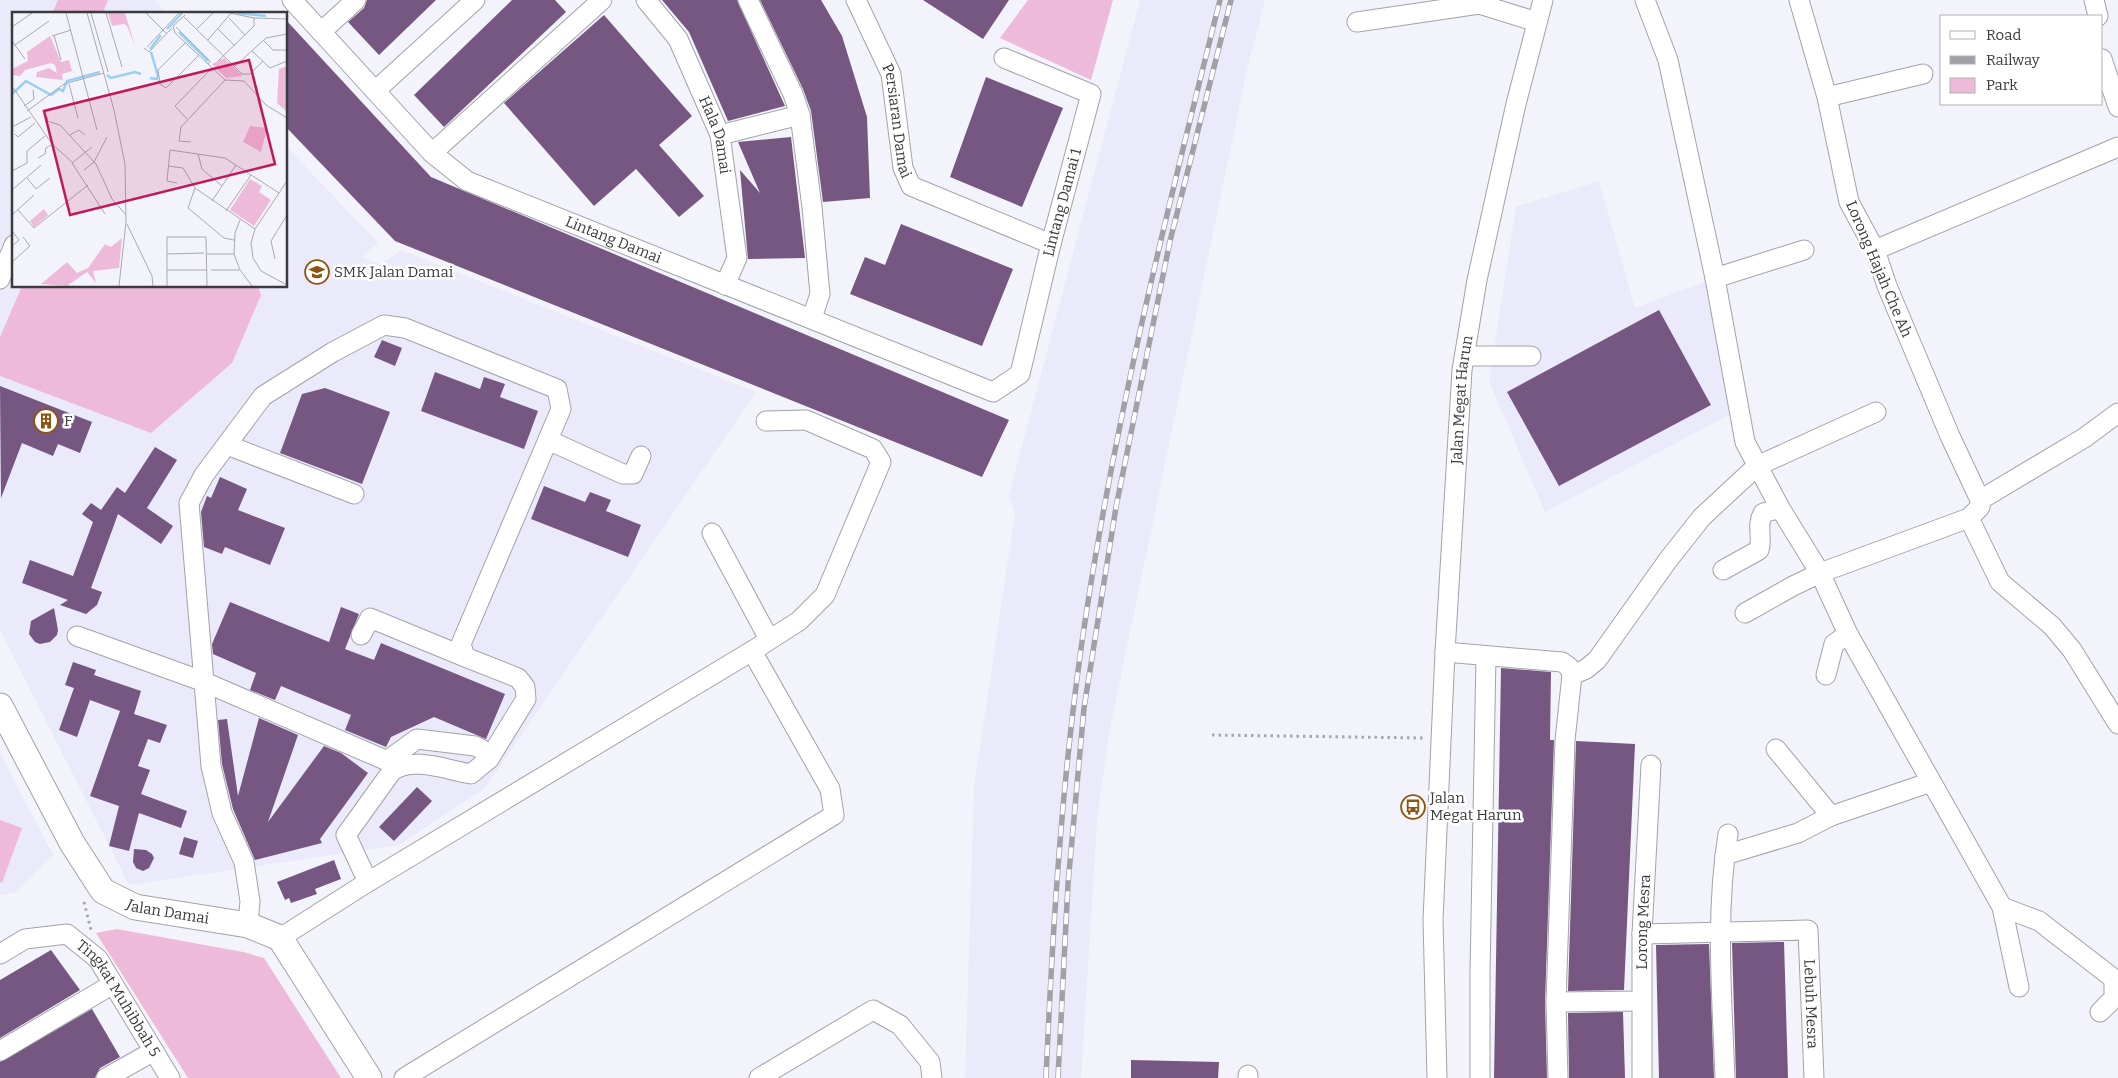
<svg xmlns="http://www.w3.org/2000/svg" width="2118" height="1078" font-family="Bitter,serif">
<rect width="100%" height="100%" fill="#f3f3fb"/>
<g fill="#ebeafa">
<polygon points="0,0 155,0 167,14 14,14 14,286 286,286 286,146 378,243 363,257 381,265 401,250 756,392 485,788 399,845 129,885 0,630"/>
<polygon points="1140,0 1265,0 1247,70 1109,733 1097,821 1081,1078 965,1078 974,786 1015,514 1009,495"/>
<polygon points="1599,181 1635,308 1707,281 1733,413 1545,512 1489,381 1516,207"/>
<polygon points="0,753 53,855 17,892 0,895"/>
</g>
<g fill="#eebad9">
<polygon points="58,0 108,0 102,14 52,14"/>
<polygon points="1028,0 1113,0 1091,80 1000,38"/>
<polygon points="22,286 258,286 261,295 232,363 151,433 0,376 0,337"/>
<polygon points="0,820 22,828 2,883 0,882"/>
<polygon points="117,929 243,952 264,958 341,1078 188,1078 96,933"/>
</g>
<g fill="#755782">
<polygon points="367,0 436,0 379,55 348,22 364,8"/>
<polygon points="512,0 555,0 566,12 444,127 414,95"/>
<polygon points="662,0 737,0 785,106 728,121 689,32"/>
<polygon points="760,0 821,0 842,36 867,117 870,198 823,202 811,111 803,89"/>
<polygon points="923,0 1009,0 983,39"/>
<polygon points="604,15 692,116 659,145 704,196 679,217 636,169 594,206 504,103"/>
<polygon points="286,20 431,177 1009,420 982,477 395,241 286,127"/>
<polygon points="986,77 1063,108 1022,207 950,177"/>
<polygon points="791,137 805,258 748,259 740,170 760,193 738,142"/>
<polygon points="901,224 1013,269 982,346 850,294 865,257 885,265"/>
<polygon points="1659,310 1711,405 1559,486 1507,392"/>
<polygon points="382,340 402,348 395,366 374,357"/>
<polygon points="435,372 480,389 484,377 505,384 500,397 538,411 524,449 421,411"/>
<polygon points="0,386 92,422 80,453 58,444 53,456 22,443 1,498"/>
<polygon points="325,388 390,412 362,484 280,453 302,394"/>
<polygon points="155,447 177,460 147,508 173,526 161,544 118,514 91,588 102,592 97,605 86,614 60,605 68,600 22,583 30,560 73,576 93,522 82,514 91,503 101,510 117,487 125,493"/>
<polygon points="220,477 247,489 238,510 285,528 270,565 225,547 222,554 204,547 201,512 207,496 211,498"/>
<polygon points="544,486 585,502 590,492 611,500 606,511 641,525 628,557 531,519"/>
<polygon points="230,602 329,642 341,607 359,614 345,649 374,660 381,643 505,694 486,739 434,717 391,737 386,747 345,730 351,715 281,686 275,700 250,690 256,673 213,654 212,644"/>
<polygon points="54,608 58,630 57,635 50,642 40,644 35,642 29,634 31,621"/>
<polygon points="73,662 96,670 94,675 141,691 134,714 167,725 160,743 148,739 138,766 150,770 141,794 187,811 181,828 139,813 129,851 109,846 119,806 90,796 120,711 90,700 77,737 59,730 74,688 65,685"/>
<polygon points="1501,668 1551,672 1550,740 1554,740 1545,1002 1547,1078 1494,1078"/>
<polygon points="259,718 298,735 268,822 324,746 341,753 368,773 320,839 322,843 255,860 233,809 222,764 218,720 227,719 238,796"/>
<polygon points="1576,741 1635,744 1624,990 1568,991"/>
<polygon points="417,787 432,801 394,841 379,827"/>
<polygon points="184,837 198,841 193,858 179,854"/>
<polygon points="134,849 146,850 152,854 154,858 149,868 143,871 136,868 133,862"/>
<polygon points="334,860 341,879 315,889 317,894 291,903 289,898 285,900 277,882"/>
<polygon points="1784,942 1788,1078 1736,1078 1732,943"/>
<polygon points="1709,944 1714,1078 1659,1078 1656,945"/>
<polygon points="51,950 80,990 0,1038 0,980"/>
<polygon points="92,1009 120,1057 100,1068 95,1078 0,1078 0,1062"/>
<polygon points="1623,1012 1625,1078 1569,1078 1568,1013"/>
<polygon points="1131,1060 1219,1062 1218,1078 1131,1078"/>
</g>
<g fill="none" stroke-linecap="round" stroke-linejoin="round">
<g stroke="#a2a2a9" stroke-width="21">
<g id="minor">
<path id="s1" d="M292 0 432 153 467 181 993 392 1020 374 1051 244 1091 94 1004 58"/>
<path id="s2" d="M646 0 678 39 720 135 737 258 725 285"/>
<polyline points="748,0 793,94 800,115 812,207 820,294 812,318"/>
<path id="s3" d="M856 0 891 74 903 168 911 186 1051 244"/>
<polyline points="1645,0 1668,60 1715,278 1745,442 1780,508 1820,573 1848,634 2002,907 2039,921 2114,979 2114,998 2100,1012"/>
<polyline points="2094,0 2098,16"/>
<polyline points="1479,4 1537,22"/>
<polyline points="1357,22 1479,4 1480,0"/>
<polyline points="321,32 356,0"/>
<polyline points="2102,59 2118,107"/>
<polyline points="375,91 475,0"/>
<polyline points="1827,97 1923,74"/>
<polyline points="720,135 800,115"/>
<polyline points="432,153 602,0"/>
<polyline points="1875,250 2118,147"/>
<polyline points="1715,278 1804,250"/>
<polyline points="0,279 14,245"/>
<polyline points="1465,356 1531,356"/>
<polyline points="548,440 623,474 633,474 641,456"/>
<polyline points="227,445 354,494"/>
<polyline points="1980,500 2084,438 2118,413"/>
<polyline points="1969,518 2000,582 2052,626 2072,650 2118,724"/>
<polyline points="712,533 769,639"/>
<path d="M1723 570 1759 550C1763 537 1756 526 1763 513L1780 508"/>
<polyline points="1745,613 1793,586 1820,573 1969,518 1980,507 1980,500 1950,436 1887,286 1875,250 1849,202 1827,97 1799,0"/>
<polyline points="361,635 370,618 465,657"/>
<polyline points="77,636 202,681 399,766"/>
<polyline points="1445,652 1562,662 1569,667 1572,675 1565,740 1556,1002 1558,1078"/>
<polyline points="1572,675 1586,669 1597,660 1668,560 1702,517 1757,466 1876,412"/>
<polyline points="1826,675 1834,644 1848,634"/>
<polyline points="1776,749 1831,816 1931,782"/>
<polyline points="388,760 417,739 475,746 483,750 489,759"/>
<polyline points="1725,855 1798,833 1831,816"/>
<polyline points="2002,907 2019,987"/>
<path d="M248 925 250 901 244 862 222 813 211 766 189 503 204 475 263 396 333 352 384 325 405 328 557 389 561 409 461 644 465 657 518 678 525 687 526 699 489 759 471 774C447 770 413 756 392 771L346 835 368 882"/>
<path id="s4" d="M1642 934 1808 930 1814 1078"/>
<polyline points="280,938 368,882 752,651 799,621 825,595 881,462 873,449 806,420 766,421"/>
<path id="s5" d="M0 954 25 939 67 934 98 959 170 1078"/>
<polyline points="1556,1002 1641,1001"/>
<polyline points="0,1051 113,984"/>
<polyline points="106,1078 154,1051"/>
<polyline points="404,1078 834,815 830,789 752,651"/>
<polyline points="759,1078 873,1010 900,1025 930,1062 932,1078"/>
<polyline points="1248,1078 1248,1075"/>
<path id="s6" d="M1437 1078 1433 920 1445 652 1462 370 1477 280 1516 104 1543 0"/>
<polyline points="1480,1078 1480,973 1486,656"/>
<path id="s7" d="M1642 1078V934L1651 765"/>
<path d="M1725 1078C1722 997 1715 915 1728 834"/>
</g>
</g>
<g stroke="#a2a2a9" stroke-width="27">
<g id="major">
<path id="s8" d="M0 706 72 843 103 891 135 907 248 925 280 938 369 1078"/>
</g>
</g>
<g stroke="#a7a7ad" stroke-width="3" stroke-dasharray="2.5 4" stroke-linecap="butt">
<polyline points="1212,735 1423,738"/>
<polyline points="84,902 91,930"/>
</g>
<use href="#minor" stroke="#fff" stroke-width="19"/>
<use href="#major" stroke="#fff" stroke-width="25"/>
<g stroke="#a0a0a6" stroke-width="5.5">
<g id="rail">
<path d="M1046 1078C1053 918 1063 759 1088 602 1120 398 1170 199 1220 0"/>
<polyline points="1058,1078 1068,884 1084,708 1116,507 1170,241 1231,0"/>
</g>
</g>
<use href="#rail" stroke="#fff" stroke-width="4" stroke-dasharray="11" stroke-linecap="butt"/>
</g>
<defs>
<g id="school-ring" transform="scale(1.25)"><circle r="9.5" fill="#fff" stroke="#8e5410" stroke-width="1.5"/><path d="M0-5L7-2L0 1L-7-2ZM-4 1L0 2.5L4 1V4Q0 6-4 4Z" fill="#8e5410"/></g>
<g id="building-ring" transform="scale(1.25)"><circle r="9.5" fill="#fff" stroke="#8e5410" stroke-width="1.5"/><path d="M-4-6H4V6H1V3H-1V6H-4ZM-2.5-4.3h1.7v1.8h-1.7ZM.8-4.3h1.7v1.8H.8ZM-2.5-1h1.7V.8h-1.7ZM.8-1h1.7V.8H.8Z" fill="#8e5410"/></g>
<g id="bus-ring" transform="scale(1.25)"><circle r="9.5" fill="#fff" stroke="#8e5410" stroke-width="1.5"/><path d="M-5-6H5V4H4V6H2V4H-2V6H-4V4H-5ZM-3.5-4V0h7V-4ZM-3.5 1.2v1.5H-2V1.2ZM2 1.2v1.5H3.5V1.2Z" fill="#8e5410"/></g>
</defs>
<g fill-rule="evenodd">
<use href="#school-ring" x="317" y="272"/>
<use href="#building-ring" x="46" y="421"/>
<use href="#bus-ring" x="1413" y="807"/>
</g>
<g text-anchor="middle" dominant-baseline="central" stroke-width="5" stroke-linejoin="round" paint-order="stroke">
<g font-size="15" fill="#3b3b3e" stroke="#fff">
<text stroke="none"><textPath href="#s3" startOffset="129">Persiaran Damai</textPath></text>
<text stroke="none"><textPath href="#s2" startOffset="154">Hala Damai</textPath></text>
<text stroke="none"><textPath href="#s1" startOffset="1028">Lintang Damai 1</textPath></text>
<text stroke="none"><textPath href="#s1" startOffset="410">Lintang Damai</textPath></text>
<text transform="translate(1879 269) rotate(67)">Lorong Hajah Che Ah</text>
<text stroke="none"><textPath href="#s6" startOffset="679">Jalan Megat Harun</textPath></text>
<text stroke="none"><textPath href="#s8" startOffset="281">Jalan Damai</textPath></text>
<text stroke="none"><textPath href="#s7" startOffset="156">Lorong Mesra</textPath></text>
<text stroke="none"><textPath href="#s5" startOffset="155">Tingkat Muhibbah 5</textPath></text>
<text stroke="none"><textPath href="#s4" startOffset="240">Lebuh Mesra</textPath></text>
</g>
<g font-size="15" fill="#3b3b3e" stroke="#fff" text-anchor="start">
<text x="334" y="272">SMK Jalan Damai</text>
<text x="64" y="421">F</text>
<text x="1430" y="798">Jalan<tspan x="1430" dy="17">Megat Harun</tspan></text>
</g>
</g>
<g transform="translate(12 12)">
<rect width="275" height="275" fill="#f3f3fb"/>
<path d="M96 1H113L123 34 115 14 112 12 100 14ZM38 24 49 50 57 48 60 59 50 62 51 68 24 65 25 60 37 56 45 61 43 53 39 51 13 58 8 64 0 63V57L16 49 15 40ZM212 46 231 64 214 66 200 52ZM275 54V99H274L265 91 267 57ZM238 114 255 116 249 140 231 130ZM238 167 250 174 247 180 259 188 242 214 218 198ZM32 197 36 203 22 215 18 209ZM110 226 107 256 81 259 84 271 75 260 55 274 29 272 55 250 65 261 76 256 93 232 99 235Z" fill="#eebad9"/>
<path fill="none" stroke="#97d0f1" stroke-width="2.5" d="M225 1 254 4M155 17 170 1M167 20 196 49M138 37 149 23M95 63 99 66 123 60 129 62M138 66 145 67 146 64 139 40M0 82 14 69 39 83 47 77 51 79 55 69 88 60"/>
<path fill="none" stroke="#a9a9af" stroke-width="1" d="M54 1 85 118M75 1 102 98 113 152 114 210 107 274M79 1 96 60M94 1 110 55M134 1 155 22M218 1 242 6 275 7M173 3 161 14 163 21 213 68 232 69 254 93 275 106M172 5 230 62H238L251 49M217 6 233 23M0 15 20 1M164 15 198 49 196 52M185 17 201 1M206 17 223 34M42 23 49 48M40 24 59 18M196 28 219 1M251 28 261 38H275M0 29 13 47M174 30 146 58 148 72 154 76 187 43M3 33 37 9M135 35 167 1M132 36 137 40 160 16M240 39 258 56 275 49M206 49 242 14V6M223 54 254 26 275 22M57 72 66 106M0 74 40 132 60 150M12 94 22 87 21 78M15 99 52 72 92 61M36 105 35 109 48 113 84 152 100 187 114 203M175 107 163 94 200 56M0 115 19 105M3 122 6 125 23 111M58 123 67 118 73 123M179 130 167 129 169 115 213 68M80 135 60 151 93 202M186 142 190 157 210 174M26 146 33 142 34 136 40 132M156 154 171 156 183 176 243 217M72 158 82 150 95 125M0 159 15 151V139L33 124M15 166 24 177 38 166M275 169 243 217 239 231 241 246 249 259 275 273M165 171 155 169 158 138 213 146 267 181M183 176 176 196 212 226 222 228M0 178 29 153M200 189 224 153M6 198 22 216 76 173M214 199 239 163M0 203 22 183M228 208 223 221 222 242 228 258 240 274M115 212 140 264 141 274M0 219 7 228 0 234M155 242 192 241M195 242H222M263 247 259 229 275 203M0 250 18 234 11 225M155 258H195M199 258H227M155 274V225H194L195 274"/>
<path fill="#c2185b" fill-opacity="0.15" stroke="#c2185b" stroke-width="2.5" d="M237 48 263 152 58 203 32 99Z"/>
<rect width="275" height="275" fill="none" stroke="#3b3b3e" stroke-width="2.5"/>
</g>
<rect x="1940" y="15" width="162" height="90" fill="#ffffff" stroke="#b1b1b2"/>
<rect x="1950" y="31" width="25" height="8" fill="#ffffff" stroke="#b1b1b2"/>
<text x="1986" y="40" font-size="15" fill="#3b3b3e">Road</text>
<rect x="1950" y="56" width="25" height="8" fill="#a0a0a6" stroke="#b1b1b2"/>
<text x="1986" y="65" font-size="15" fill="#3b3b3e">Railway</text>
<rect x="1950" y="78" width="25" height="15" fill="#eebad9" stroke="#b1b1b2"/>
<text x="1986" y="90" font-size="15" fill="#3b3b3e">Park</text>
</svg>
